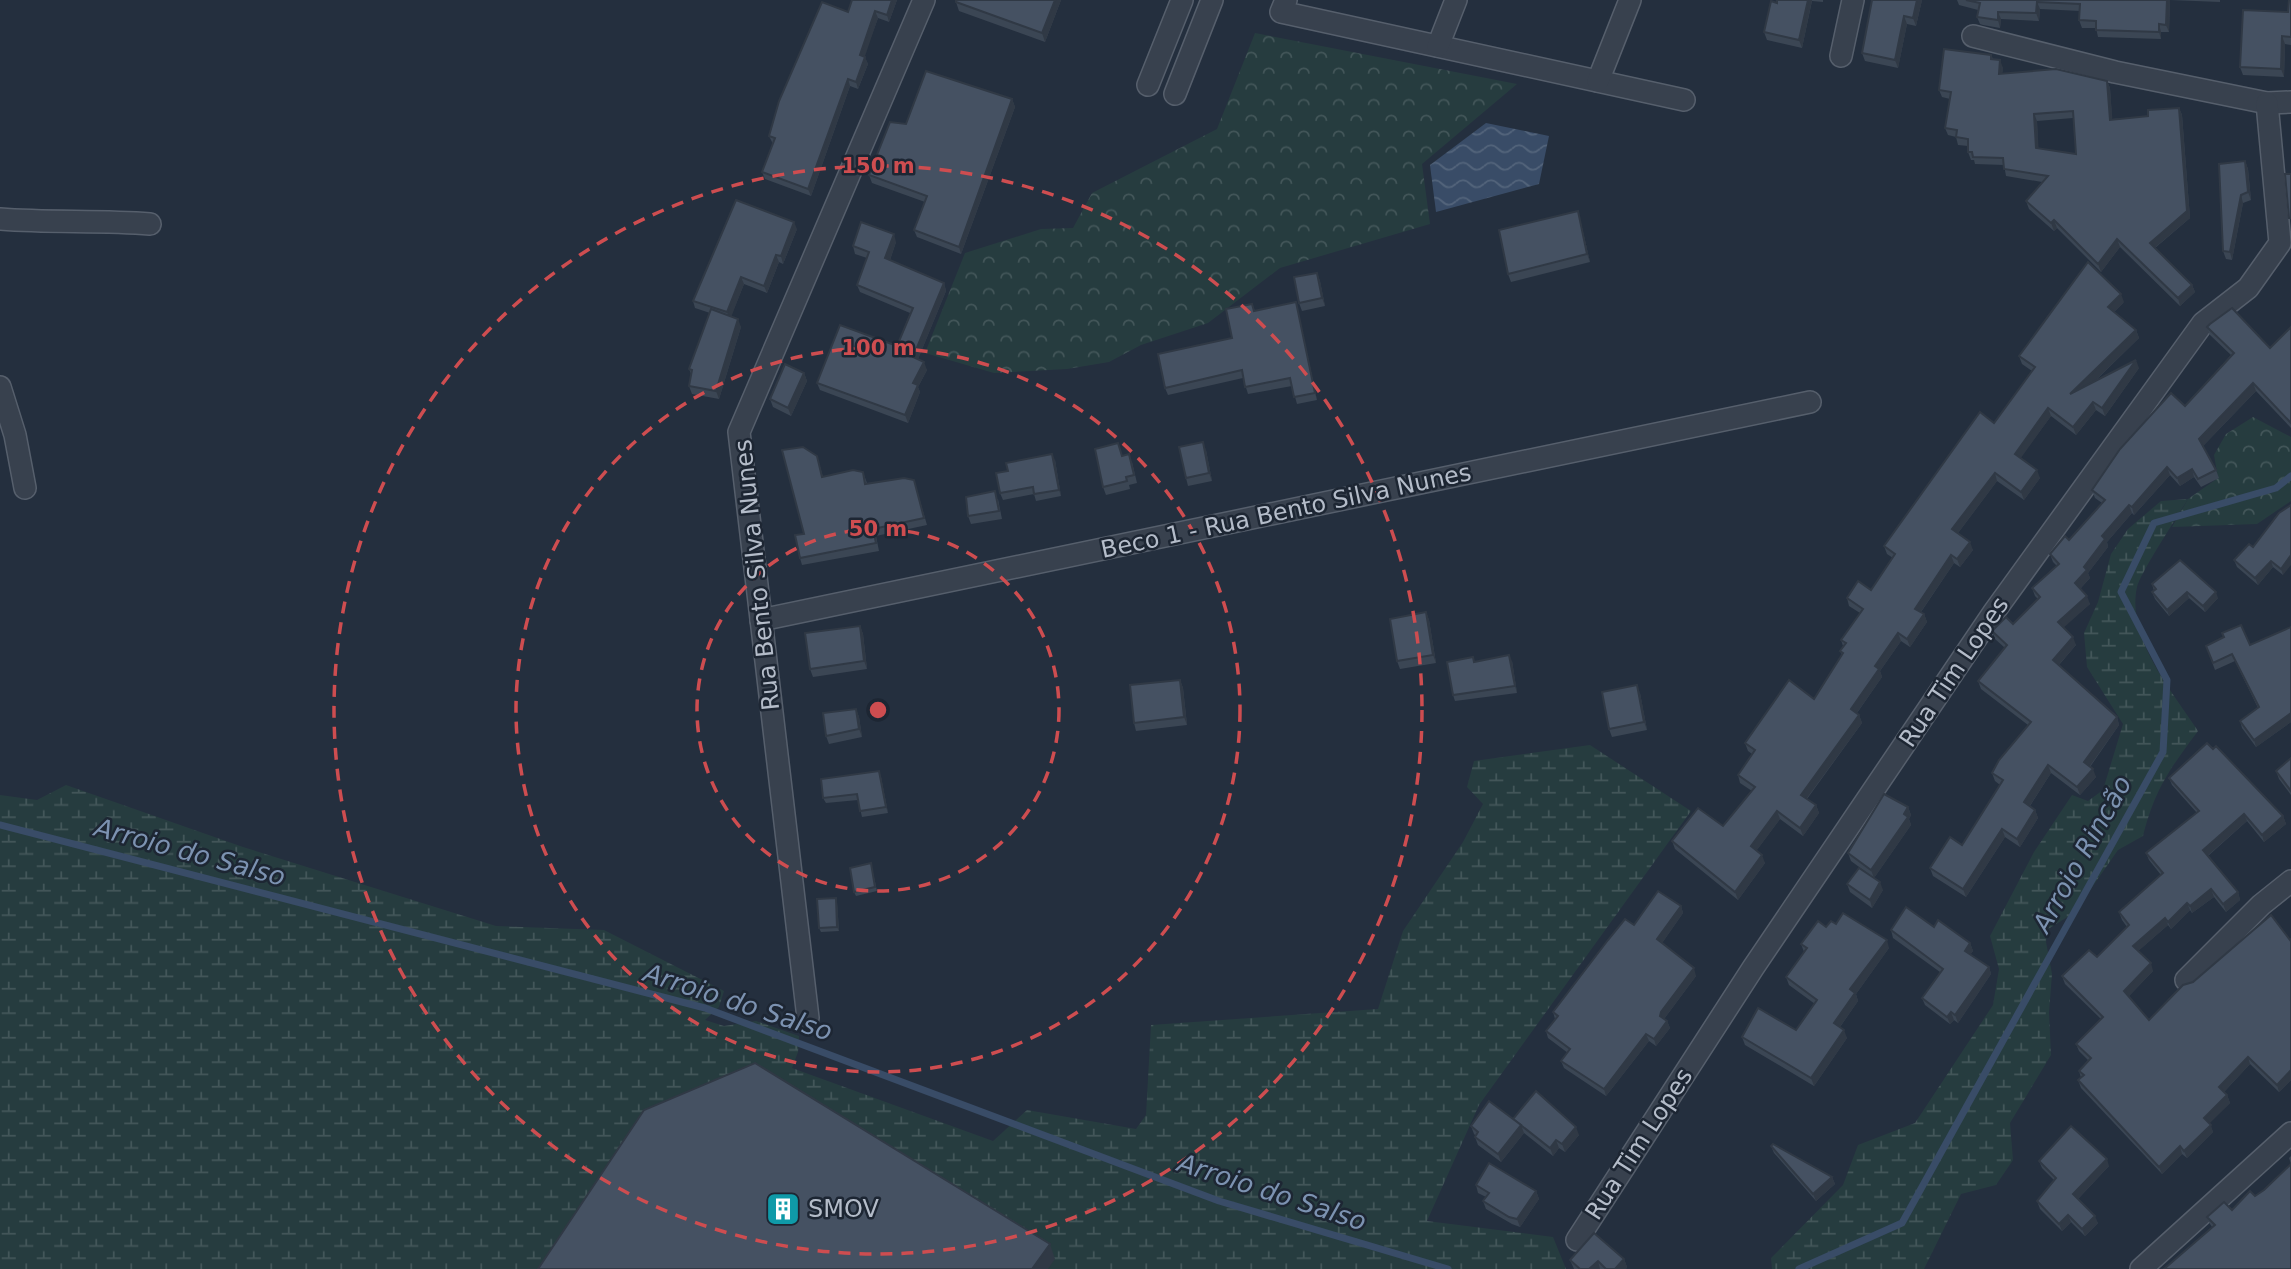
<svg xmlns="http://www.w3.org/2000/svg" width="2291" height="1269" font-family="'DejaVu Sans',sans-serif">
<defs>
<pattern id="forest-crowns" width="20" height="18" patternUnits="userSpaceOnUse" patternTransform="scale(1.75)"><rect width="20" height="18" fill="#263c3f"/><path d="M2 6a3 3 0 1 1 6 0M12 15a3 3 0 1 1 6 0" fill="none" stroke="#435659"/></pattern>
<pattern id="wetland-marsh" width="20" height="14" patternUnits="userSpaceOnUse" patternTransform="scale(1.75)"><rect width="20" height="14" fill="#263c3f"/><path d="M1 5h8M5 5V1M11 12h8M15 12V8" fill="none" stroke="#435659"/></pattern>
<pattern id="water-waves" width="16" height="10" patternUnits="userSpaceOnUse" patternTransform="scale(1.75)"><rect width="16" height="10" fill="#394c67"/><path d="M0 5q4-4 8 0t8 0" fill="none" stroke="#53647b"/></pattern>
</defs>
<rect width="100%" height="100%" fill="#242f3e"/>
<g fill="url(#forest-crowns)">
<polygon points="1255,33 1517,84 1422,164 1430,224 1280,268 1208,323 1141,345 1109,362 1067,369 994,373 925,353 965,253 1041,229 1073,228 1092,193 1217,129"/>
<polygon points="2253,417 2291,437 2291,501 2257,524 2172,527 2188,499 2218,478 2214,455 2226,434"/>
</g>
<g fill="url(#wetland-marsh)">
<path d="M2188 499C2177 517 2141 572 2137 587 2126 639 2172 690 2198 731 2169 770 2155 789 2143 836L2118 850 2074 913 2048 929 2046 942 2052 974 2049 1012 2051 1055 2010 1123 2013 1160 1996 1185 1961 1194 1924 1269H1772L1771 1258 1843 1185 1858 1145 1915 1123 1993 1005 1999 969 1990 936 2034 852 2072 795 2088 801 2103 790 2123 724 2087 667 2084 633 2098 602 2111 554 2128 529 2161 501Z"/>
<polygon points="1590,745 1691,811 1479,1105 1427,1221 1553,1237 1566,1269 0,1269 0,795 37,800 66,785 243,847 496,926 604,930 724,991 719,1007 705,1020 724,1026 756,1021 799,1036 798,1052 792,1068 993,1141 1027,1110 1136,1129 1146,1115 1151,1025 1378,1009 1403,931 1463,842 1483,804 1467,787 1474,761"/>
</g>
<polygon fill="url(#water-waves)" points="1486,123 1549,136 1539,184 1436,212 1430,165"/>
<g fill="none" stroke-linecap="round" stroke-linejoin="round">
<g stroke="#394c67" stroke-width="7">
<polyline points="0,825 705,1008 1219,1201 1448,1269"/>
<polyline points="1799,1269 1902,1223 2163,752 2167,680 2121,592 2154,523 2276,488 2291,476"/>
</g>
<g stroke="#565f6c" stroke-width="24">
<g id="minor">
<polyline points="1286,0 1281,12 1684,100"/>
<polyline points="1973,36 2115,72 2267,103 2291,102"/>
<polyline points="1438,46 1456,0"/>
<polyline points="1841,56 1853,0"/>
<polyline points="1598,81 1630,0"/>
<polyline points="1148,85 1182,0"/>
<polyline points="1175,94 1212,0"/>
<path d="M0 219C50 223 100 220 150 224"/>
<polyline points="0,387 15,435 25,488"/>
<polyline points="761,620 1810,402"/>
<polyline points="2186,980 2261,905 2291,881"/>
<polyline points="808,1018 739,432 924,0"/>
<polyline points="1577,1240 1753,968 1994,612 2203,323 2248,288 2280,243 2267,103"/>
<polyline points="2141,1269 2291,1133"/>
</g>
</g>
<use href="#minor" stroke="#38414e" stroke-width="21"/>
</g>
<g fill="#3b4654" fill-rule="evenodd">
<polygon points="852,0 897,0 889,22 878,18 864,56 868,64 858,89 850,86 811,196 765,179 762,172 773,144 769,136 848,12"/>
<polygon points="1061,0 1045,42 959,11 956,2"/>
<polygon points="1777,0 1823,0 1823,2 1812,1 1802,48 1767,40 1764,32"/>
<polygon points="1872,0 1922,0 1916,26 1907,24 1898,68 1865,61 1862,53"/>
<polygon points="1957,0 2220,0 2220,2 2170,0 2169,32 2161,32 2161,39 2098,37 2096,28 2082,28 2079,20 2080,11 2040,9 2039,21 2001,19 2000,28 1983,25 1980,24 1977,17 1978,10 1959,5"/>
<polygon points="2291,0 2291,45 2285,44 2284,77 2243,75 2240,67 2288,12"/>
<path d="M1991 55 1993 59 2003 68 2002 73 2107 81 2110 88 2112 119 2148 116 2179 108 2182 115 2190 218 2155 248 2192 285 2195 292 2180 306 2120 247 2101 272 2057 228 2054 231 2029 209 2026 201 2042 182 2006 176 2004 165 1975 164 1974 160H1971L1968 152V146L1958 145 1956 137 1948 135 1945 128 1950 99 1942 97 1939 90ZM2073 118 2076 154 2038 148 2037 121Z"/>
<polygon points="1012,99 1015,107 961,254 917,237 914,230 925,202 872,183 869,175 906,124"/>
<polygon points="2245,161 2248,169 2251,200 2243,203 2232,260 2226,259 2223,251"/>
<polygon points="1580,219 1590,262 1511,282 1508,274"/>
<polygon points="797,229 783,264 779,262 767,293 744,284 731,316 741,327 719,399 692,394 689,386 691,374 689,369 710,313 695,308 693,301"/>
<polygon points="896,242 890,260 944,283 946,291 918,359 927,370 918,387 920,392 908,423 820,390 817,383 897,346 910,313 860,292 857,285 867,258 855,254 853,246"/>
<polygon points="1317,273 1320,281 1325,306 1302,311 1299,303"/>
<polygon points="2124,302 2114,312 2136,330 2139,338 2094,382 2139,368 2105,416 2096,410 2076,435 2051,416 2020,458 2040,478 2024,500 1997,481 1958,533 1973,550 1960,567 1954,563 1921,612 1924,614 1927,622 1910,647 1901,641 1880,671 1882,677 1857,713 1859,715 1862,723 1807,799 1816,805 1819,813 1803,836 1780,819 1756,851 1765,863 1738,900 1675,849 1672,841 1723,826 1752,791 1740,783 1738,775 1752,754 1748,751 1745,743 1814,699 1842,655 1840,651 1843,646 1841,640 1860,613 1849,606 1847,598 1871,590 1893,558 1887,554 1884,546 1994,423 2032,371 2022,364 2019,356"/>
<polygon points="1252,304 1255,311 1298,310 1317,400 1297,404 1292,386 1248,394 1243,378 1168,395 1165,388 1232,338"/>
<polygon points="2207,327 2270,348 2291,327 2291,428 2256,391 2203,446 2216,470 2219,478 2201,487 2194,477 2180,486 2170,475 2134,515 2132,513 2107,542 2108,547 2088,573 2090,578 2080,589 2090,604 2063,627 2076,645 2059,665 2117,717 2119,725 2090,767 2096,777 2080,795 2051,773 2030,806 2035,810 2038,818 2020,847 2005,837 1966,897 1933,876 1930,868 1962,845 2000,785 1995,781 1992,773 2028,725 1981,689 1978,681 2005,648 1995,639 1992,631 2013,624 2038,599 2035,596 2032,588 2057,566 2053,562 2050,554 2069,540 2102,503 2095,498 2092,490 2185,406 2231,355 2210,335"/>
<polygon points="804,373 807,381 791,416 773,407 770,399"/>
<polygon points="1206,450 1212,481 1188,486 1186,478"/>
<polygon points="817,456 823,477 863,472 867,483 914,480 927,525 876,536 879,551 802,565 800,558"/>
<polygon points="1122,456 1132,462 1137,483 1129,485 1130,489 1106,495 1103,487"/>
<polygon points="1055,460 1061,496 1036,501 1034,494 1003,500 1000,493 1008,471"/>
<polygon points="998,499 1002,519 971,524 968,516"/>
<polygon points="2291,505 2283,575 2273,567 2258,585 2237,567 2234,560 2253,547"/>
<polygon points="2152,584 2218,598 2205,612 2189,598 2169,616 2155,599 2152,592 2154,591"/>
<polygon points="1426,612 1429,620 1436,663 1400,669 1397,661"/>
<polygon points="860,626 863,634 867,669 813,677 810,669"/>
<polygon points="2291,627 2291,722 2256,747 2242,728 2240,721 2258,708 2235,661 2215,670 2206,646 2250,645"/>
<polygon points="1512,661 1517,693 1455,701 1453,695 1474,662"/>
<polygon points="1180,680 1183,688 1187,725 1136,731 1134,723"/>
<polygon points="1640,693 1647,730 1612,737 1609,729"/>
<polygon points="856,709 859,717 862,737 829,744 826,736"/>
<polygon points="2213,749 2283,816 2286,824 2264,842 2247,821 2208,856 2238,892 2240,900 2226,912 2214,897 2192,913 2190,910 2171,929 2168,925 2138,951 2153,971 2129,996 2149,1020 2193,982 2291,939 2291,1080 2279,1092 2250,1064 2224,1092 2227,1095 2230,1103 2209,1123 2213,1132 2187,1158 2182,1154 2162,1174 2081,1088 2078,1080 2081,1078 2079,1071 2088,1060 2079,1051 2076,1044 2101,1019 2065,984 2062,976 2097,957 2127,927 2122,920 2119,912 2161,875 2149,860 2146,853 2197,813 2172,785 2169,778"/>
<polygon points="2291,758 2291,795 2279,779 2276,771"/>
<polygon points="881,777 888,813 862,817 858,800 826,803 823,798"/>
<polygon points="1908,807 1911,815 1909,819 1911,825 1874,878 1851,861 1848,853"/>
<polygon points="871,863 877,891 856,896 854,892"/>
<polygon points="1847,884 1883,890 1872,908 1850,892"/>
<polygon points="836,898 837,902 839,931 821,932 819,928"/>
<polygon points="1681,906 1683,913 1662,943 1696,976 1664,1019 1667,1021 1670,1028 1656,1046 1649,1041 1606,1096 1564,1068 1561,1061 1568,1053 1548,1038 1546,1031 1555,1019 1553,1012 1634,925"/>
<polygon points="1836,924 1889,948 1856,994 1858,1001 1840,1027 1847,1038 1814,1086 1745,1045 1742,1037 1796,1030 1815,1004 1789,985 1786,977 1804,952 1801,944 1826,927"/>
<polygon points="1934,927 1970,943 1973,951 1970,955 1989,967 1991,974 1958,1023 1954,1020 1950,1024 1925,1005 1922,998 1940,972 1893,938 1891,930"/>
<polygon points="1513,1119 1579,1135 1565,1152 1559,1148 1553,1156 1524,1133 1501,1162 1478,1145 1475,1137 1476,1136 1474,1134 1471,1126"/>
<polygon points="1771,1146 1832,1177 1835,1184 1816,1201 1774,1153"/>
<polygon points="2291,1156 2291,1269 2212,1227 2210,1224 2207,1217 2232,1210 2264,1190 2291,1164 2289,1158"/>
<polygon points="2039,1161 2109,1166 2078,1199 2098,1223 2085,1236 2071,1222 2062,1231 2040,1209 2037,1201 2054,1180 2042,1168"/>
<polygon points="1476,1185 1536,1191 1539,1199 1520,1227 1512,1224 1486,1209 1483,1201 1486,1197 1478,1193"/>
<polygon points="1624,1259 1627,1267 1626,1269 1574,1269 1570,1260"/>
</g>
<g fill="#303945">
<polygon points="892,0 897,0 889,22 887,15"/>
<polygon points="1055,0 1061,0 1045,42 1042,33"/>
<polygon points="1808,0 1812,0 1802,48 1799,40"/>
<polygon points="1917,0 1922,0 1916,26 1913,18"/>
<polygon points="2167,0 2170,0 2169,32 2166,25"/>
<polygon points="2037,2 2040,9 2039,21 2036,13"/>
<polygon points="875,11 878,18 863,62 860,55"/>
<polygon points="1998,12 2001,19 2000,28 1998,20"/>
<polygon points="1904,16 1907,24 1898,68 1895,60"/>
<polygon points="2159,24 2161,32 2161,39 2159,32"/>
<polygon points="2282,36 2285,44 2284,77 2281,69"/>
<polygon points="865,57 868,64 858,89 856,82"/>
<polygon points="2000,60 2003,68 2002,81 1999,74"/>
<polygon points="848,79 850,86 811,196 808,189"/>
<polygon points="2107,81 2110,88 2113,127 2110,120"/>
<polygon points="1012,99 1015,107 961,254 959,247"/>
<polygon points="2179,108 2182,115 2190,218 2152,250 2150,243"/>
<polygon points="2034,114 2037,121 2039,155 2036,148"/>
<polygon points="2245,161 2248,169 2251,200 2248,192"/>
<polygon points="2241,195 2243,203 2232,260 2230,252"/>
<polygon points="1578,211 1580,219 1590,262 1587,254"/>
<polygon points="2054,220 2057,228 2054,231 2051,223"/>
<polygon points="794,222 797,229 783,264 781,256"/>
<polygon points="894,234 896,242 888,266 885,258"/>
<polygon points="2117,239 2120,247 2101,272 2098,264"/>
<polygon points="776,255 779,262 767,293 764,286"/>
<polygon points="1317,273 1320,281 1325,306 1322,298"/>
<polygon points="741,277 744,284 730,320 727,312"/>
<polygon points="944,283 946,291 916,364 913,357"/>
<polygon points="2192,285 2195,292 2180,306 2178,298"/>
<polygon points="2121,294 2124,302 2111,315 2108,307"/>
<polygon points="1296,302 1298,310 1317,400 1315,393"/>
<polygon points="738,319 741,327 719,399 716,391"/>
<polygon points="2136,330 2139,338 2073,402 2070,394"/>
<polygon points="2136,360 2139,368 2105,416 2102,408"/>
<polygon points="924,362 927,370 918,387 920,392 908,423 905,415 913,383"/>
<polygon points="804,373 807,381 791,416 788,408"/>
<polygon points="2253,383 2256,391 2202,447 2199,439"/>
<polygon points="2093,402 2096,410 2076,435 2073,427"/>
<polygon points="2048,408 2051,416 2018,462 2015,454"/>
<polygon points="1203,442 1206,450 1212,481 1209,473"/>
<polygon points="1052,454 1055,460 1061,496 1059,490"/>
<polygon points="2167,467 2170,475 2134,515 2132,507"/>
<polygon points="2192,469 2194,477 2180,486 2177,478"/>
<polygon points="2037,470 2040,478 2024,500 2021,492"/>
<polygon points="1995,473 1997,481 1955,537 1952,529"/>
<polygon points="2129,505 2132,513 2107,542 2108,547 2088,573 2090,578 2078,591 2075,583 2084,567 2102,536"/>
<polygon points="1970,542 1973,550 1960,567 1957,559"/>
<polygon points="1951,555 1954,563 1918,616 1915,609"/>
<polygon points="2291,555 2291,565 2283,575 2281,569"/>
<polygon points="2271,561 2273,567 2258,585 2255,578"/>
<polygon points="2187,592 2189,598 2169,616 2167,610"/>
<polygon points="2216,592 2218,598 2205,612 2203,606"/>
<polygon points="2087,596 2090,604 2061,630 2058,622"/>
<polygon points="1426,612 1429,620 1436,663 1433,655"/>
<polygon points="1924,614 1927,622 1910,647 1907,639"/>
<polygon points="860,626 863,634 867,669 864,661"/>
<polygon points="1898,633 1901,641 1880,671 1882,677 1854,717 1851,709 1875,666"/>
<polygon points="2073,637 2076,645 2056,668 2053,660"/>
<polygon points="1509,655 1512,661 1517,693 1515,686"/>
<polygon points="1180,680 1183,688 1187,725 1184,717"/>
<polygon points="1637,685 1640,693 1647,730 1644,722"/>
<polygon points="856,709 859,717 862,737 859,729"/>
<polygon points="2291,713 2291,722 2256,747 2254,740"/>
<polygon points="1859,715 1862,723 1804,802 1801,795"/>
<polygon points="2117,717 2119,725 2087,770 2084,762"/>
<polygon points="2048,765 2051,773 2027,810 2024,802"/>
<polygon points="2093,769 2096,777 2080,795 2077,787"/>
<polygon points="879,771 881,777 888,813 886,807"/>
<polygon points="1816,805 1819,813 1803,836 1800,828"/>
<polygon points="1908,807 1911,815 1909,819 1911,825 1874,878 1871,870"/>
<polygon points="2035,810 2038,818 2020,847 2017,839"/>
<polygon points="1777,811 1780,819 1754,854 1751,846"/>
<polygon points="2244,814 2247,821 2206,857 2203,850"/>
<polygon points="2283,816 2286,824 2264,842 2262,835"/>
<polygon points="2002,829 2005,837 1966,897 1963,889"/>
<polygon points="1762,855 1765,863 1738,900 1735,892"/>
<polygon points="1880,882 1883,890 1872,908 1870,900"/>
<polygon points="2211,889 2214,897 2192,913 2190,906"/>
<polygon points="2238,892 2240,900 2226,912 2223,904"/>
<polygon points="836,898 837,902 839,931 837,927"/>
<polygon points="2187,903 2190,910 2171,929 2168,922"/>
<polygon points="1681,906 1683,913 1660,946 1657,939"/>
<polygon points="2165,918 2168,925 2136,953 2133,946"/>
<polygon points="1887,940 1889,948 1856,994 1858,1001 1837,1031 1834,1023 1850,989"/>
<polygon points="1970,943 1973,951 1967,959 1965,951"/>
<polygon points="2151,963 2153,971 2127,998 2124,991"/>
<polygon points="1989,967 1991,974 1958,1023 1955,1015"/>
<polygon points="1694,968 1696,976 1664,1019 1660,1016 1661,1012"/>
<polygon points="1951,1012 1954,1020 1950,1024 1947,1017"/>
<polygon points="1667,1021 1670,1028 1656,1046 1654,1039"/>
<polygon points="1844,1030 1847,1038 1814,1086 1811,1078"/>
<polygon points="1646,1034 1649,1041 1606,1096 1604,1089"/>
<polygon points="2248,1057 2250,1064 2222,1094 2219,1087"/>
<polygon points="2291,1070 2291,1080 2279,1092 2277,1085"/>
<polygon points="2227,1095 2230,1103 2207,1126 2204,1118"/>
<polygon points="1521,1125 1524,1133 1501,1162 1498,1154"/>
<polygon points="2211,1125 2213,1132 2187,1158 2184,1151"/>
<polygon points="1576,1127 1579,1135 1565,1152 1562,1144"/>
<polygon points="1556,1140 1559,1148 1553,1156 1550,1148"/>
<polygon points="2180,1146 2182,1154 2162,1174 2159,1167"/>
<polygon points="2107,1159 2109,1166 2076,1201 2073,1194"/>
<polygon points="1832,1177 1835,1184 1816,1201 1813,1194"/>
<polygon points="1536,1191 1539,1199 1520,1227 1517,1219"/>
<polygon points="2068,1215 2071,1222 2062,1231 2059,1224"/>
<polygon points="2095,1216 2098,1223 2085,1236 2082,1229"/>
<polygon points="1050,1244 1055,1259 1048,1269 1032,1269"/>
<polygon points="1624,1259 1627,1267 1626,1269 1615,1269"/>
<polygon points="1598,1261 1600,1269 1589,1269"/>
</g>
<g fill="#455162" stroke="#303945" stroke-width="2" fill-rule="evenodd">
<polygon points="852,0 892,0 887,15 875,11 860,55 865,57 856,82 848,79 808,189 762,172 775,138 769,136 779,101 822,2 848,12"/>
<polygon points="956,0 1055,0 1042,33 956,2"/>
<polygon points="1777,0 1808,0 1799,40 1764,32 1771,1 1777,3"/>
<polygon points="1872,0 1917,0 1913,18 1904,16 1895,60 1862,53"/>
<polygon points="1966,0 2167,0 2166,25 2159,24 2159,32 2096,30 2096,21 2079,20 2080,4 2037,2 2036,13 1998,12 1998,20 1977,17 1980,3"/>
<polygon points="2289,0 2291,0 2291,37 2282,36 2281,69 2240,67 2243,10 2288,12"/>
<path d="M1944 49 1991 55V59L2000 60 1999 74 2056 69 2107 81 2110 120 2148 116V110L2179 108 2187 211 2150 243 2192 285 2178 298 2117 239 2098 264 2054 220 2051 223 2026 201 2048 176 2004 169 2003 158 1973 157 1972 152H1968V139L1956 137 1957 130 1945 128 1951 92 1939 90ZM2073 111 2076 154 2036 148 2034 114Z"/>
<polygon points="926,71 1012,99 959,247 914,230 927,196 869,175 890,122 906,124"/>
<polygon points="2245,161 2248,192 2241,195 2230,252 2223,251 2219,164"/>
<polygon points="2285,174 2291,174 2291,218 2289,218"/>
<polygon points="736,200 794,222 781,256 776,255 764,286 741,277 727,312 693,301"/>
<polygon points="1578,211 1587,254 1508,274 1499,230"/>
<polygon points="861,222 894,234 885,258 944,283 913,357 924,362 913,383 918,385 905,415 817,383 840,325 897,346 913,308 857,285 869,252 853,246"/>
<polygon points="2088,262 2121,294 2108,307 2136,330 2070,394 2136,360 2102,408 2093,402 2073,427 2048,408 2015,454 2037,470 2021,492 1995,473 1952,529 1970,542 1957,559 1951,555 1915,609 1924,614 1907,639 1898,633 1875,666 1879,669 1851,709 1859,715 1801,795 1816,805 1800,828 1777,811 1751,846 1762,855 1735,892 1672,841 1698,808 1723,826 1755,787 1738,775 1755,750 1745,743 1789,680 1814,699 1843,653 1840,651 1846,643 1841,640 1863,609 1847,598 1858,581 1871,590 1895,554 1884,546 1980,412 1994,423 2035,367 2019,356"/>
<polygon points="1317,273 1322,298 1299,303 1294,277"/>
<polygon points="1296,302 1315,393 1294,397 1290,378 1245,387 1242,370 1165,388 1158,354 1232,338 1226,309 1252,304 1254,311"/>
<polygon points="2232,308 2270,348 2291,327 2291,423 2253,383 2199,439 2216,470 2198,479 2192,469 2177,478 2167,467 2132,507 2129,505 2102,536 2105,539 2084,567 2087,570 2075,583 2087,596 2058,622 2073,637 2053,660 2117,717 2084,762 2093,769 2077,787 2048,765 2024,802 2035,810 2017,839 2002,829 1963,889 1930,868 1950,837 1962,845 2003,780 1992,773 1999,760 2031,722 1978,681 2007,645 1992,631 2006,617 2013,624 2040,597 2032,588 2059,564 2050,554 2065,536 2069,540 2105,500 2092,490 2120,449 2171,393 2185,406 2234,353 2207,327 2210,324"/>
<polygon points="711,309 738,319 716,391 689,386 692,370 689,369"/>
<polygon points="785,364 804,373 788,408 770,399"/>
<polygon points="1203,442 1209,473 1186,478 1179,447"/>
<polygon points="1118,443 1122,456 1129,454 1134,475 1126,477 1127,481 1103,487 1095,449"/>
<polygon points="803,447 817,456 822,477 853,470 863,472 865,484 904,478 914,480 924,518 873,529 876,543 800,558 795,535 804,534 782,450"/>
<polygon points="1052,454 1059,490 1034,494 1033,487 1000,493 996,473 1008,471 1006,463"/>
<polygon points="995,491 999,511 968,516 966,497"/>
<polygon points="2291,505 2291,555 2281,569 2271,561 2255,578 2234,560 2249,544 2253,547 2279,513"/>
<polygon points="2180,560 2216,592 2203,606 2187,592 2167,610 2152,592 2156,589 2152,584"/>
<polygon points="1426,612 1433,655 1397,661 1390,619"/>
<polygon points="2241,625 2250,645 2291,627 2291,713 2254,740 2240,721 2259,707 2232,654 2213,663 2206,646 2224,637 2222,633"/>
<polygon points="860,626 864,661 810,669 805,633"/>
<polygon points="1509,655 1515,686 1453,695 1447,662 1473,657 1474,662"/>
<polygon points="1180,680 1184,717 1134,723 1130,685"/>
<polygon points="1637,685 1644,722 1609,729 1602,692"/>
<polygon points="856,709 859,729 826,736 823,713"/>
<polygon points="2207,743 2213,749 2216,746 2283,816 2262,835 2244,814 2203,850 2238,892 2223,904 2211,889 2190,906 2187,903 2168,922 2165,918 2133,946 2151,963 2124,991 2149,1020 2183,985 2193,982 2271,915 2290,940 2291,939 2291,1070 2277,1085 2248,1057 2219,1087 2227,1095 2204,1118 2211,1125 2184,1151 2180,1146 2159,1167 2078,1080 2084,1075 2079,1071 2091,1058 2076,1044 2103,1017 2062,976 2089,950 2097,957 2129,925 2119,912 2163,873 2146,853 2199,811 2169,778"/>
<polygon points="2291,758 2291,791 2276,771"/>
<polygon points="879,771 886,807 860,811 857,794 823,798 821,779"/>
<polygon points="1884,794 1908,807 1904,814 1908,817 1871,870 1848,853"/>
<polygon points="871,863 875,887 854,892 850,868"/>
<polygon points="1859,868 1880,882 1870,900 1847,884"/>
<polygon points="1658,891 1681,906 1657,939 1694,968 1661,1012 1660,1016 1667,1021 1654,1039 1646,1034 1604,1089 1561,1061 1570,1049 1546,1031 1558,1016 1553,1012 1608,940 1625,919 1634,925"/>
<polygon points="836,898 837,927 819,928 817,899"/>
<polygon points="1906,907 1934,927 1938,920 1970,943 1965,951 1989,967 1955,1015 1951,1012 1947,1017 1922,998 1943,969 1891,930"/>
<polygon points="1843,913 1887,940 1850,989 1855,993 1834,1023 1844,1030 1811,1078 1742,1037 1758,1008 1796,1030 1817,1000 1786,977 1807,948 1801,944 1818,921 1826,927 1831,921 1836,924"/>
<polygon points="755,1063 1050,1244 1032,1269 538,1269 644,1110"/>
<polygon points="1536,1091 1576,1127 1562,1144 1556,1140 1550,1148 1513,1119"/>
<polygon points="1489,1101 1521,1125 1498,1154 1475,1137 1478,1132 1471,1126"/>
<polygon points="2071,1126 2107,1159 2073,1194 2095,1216 2082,1229 2068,1215 2059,1224 2037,1201 2056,1178 2039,1161"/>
<polygon points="1773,1144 1832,1177 1813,1194 1771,1146"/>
<polygon points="1489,1163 1536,1191 1517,1219 1509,1217 1483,1201 1489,1193 1476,1185"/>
<polygon points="2291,1164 2291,1269 2164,1269 2215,1225 2207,1217 2224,1202 2232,1210 2250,1191 2255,1196 2264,1190"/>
<polygon points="1594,1233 1624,1259 1615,1269 1606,1269 1598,1261 1589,1269 1580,1269 1570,1260"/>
</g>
<g fill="none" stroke="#ce4d50" stroke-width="3.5" stroke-dasharray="12 9">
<circle cx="878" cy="710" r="181"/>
<circle cx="878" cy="710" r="362"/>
<circle cx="878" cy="710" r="544"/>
</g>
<defs>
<g id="building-square" transform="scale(1.75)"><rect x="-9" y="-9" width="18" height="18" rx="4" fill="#0f9aa8" stroke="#1d2633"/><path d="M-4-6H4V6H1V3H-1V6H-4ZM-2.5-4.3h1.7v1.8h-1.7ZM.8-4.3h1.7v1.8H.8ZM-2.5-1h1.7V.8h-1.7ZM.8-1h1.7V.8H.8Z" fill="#fff"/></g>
</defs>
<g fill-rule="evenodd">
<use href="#building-square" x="783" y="1209"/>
</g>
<g text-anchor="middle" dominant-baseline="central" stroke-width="5" stroke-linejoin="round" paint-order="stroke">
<g font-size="24" fill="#b4bcc9" stroke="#1d2633">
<text transform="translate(1286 511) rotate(-12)">Beco 1 - Rua Bento Silva Nunes</text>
<text transform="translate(757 575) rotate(-96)">Rua Bento Silva Nunes</text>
<text transform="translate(1954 672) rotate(-56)">Rua Tim Lopes</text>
<text transform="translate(1639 1144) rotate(-57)">Rua Tim Lopes</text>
</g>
<g font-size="24" fill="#b4bcc9" stroke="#1d2633" text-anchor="start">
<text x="808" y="1209">SMOV</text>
</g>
<g font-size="26" font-style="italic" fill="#7c92b1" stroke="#1d2633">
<text transform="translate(190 852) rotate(15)">Arroio do Salso</text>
<text transform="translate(2082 854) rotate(-61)">Arroio Rincão</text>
<text transform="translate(738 1002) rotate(18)">Arroio do Salso</text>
<text transform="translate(1272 1192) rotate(18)">Arroio do Salso</text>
</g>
</g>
<circle cx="878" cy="710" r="10" fill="#ce4d50" stroke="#1d2633" stroke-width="3.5"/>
<g font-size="21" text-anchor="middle" font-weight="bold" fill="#ce4d50" stroke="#1d2633" stroke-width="5" stroke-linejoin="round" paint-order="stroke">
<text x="878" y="173">150 m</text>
<text x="878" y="355">100 m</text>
<text x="878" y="536">50 m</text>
</g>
</svg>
